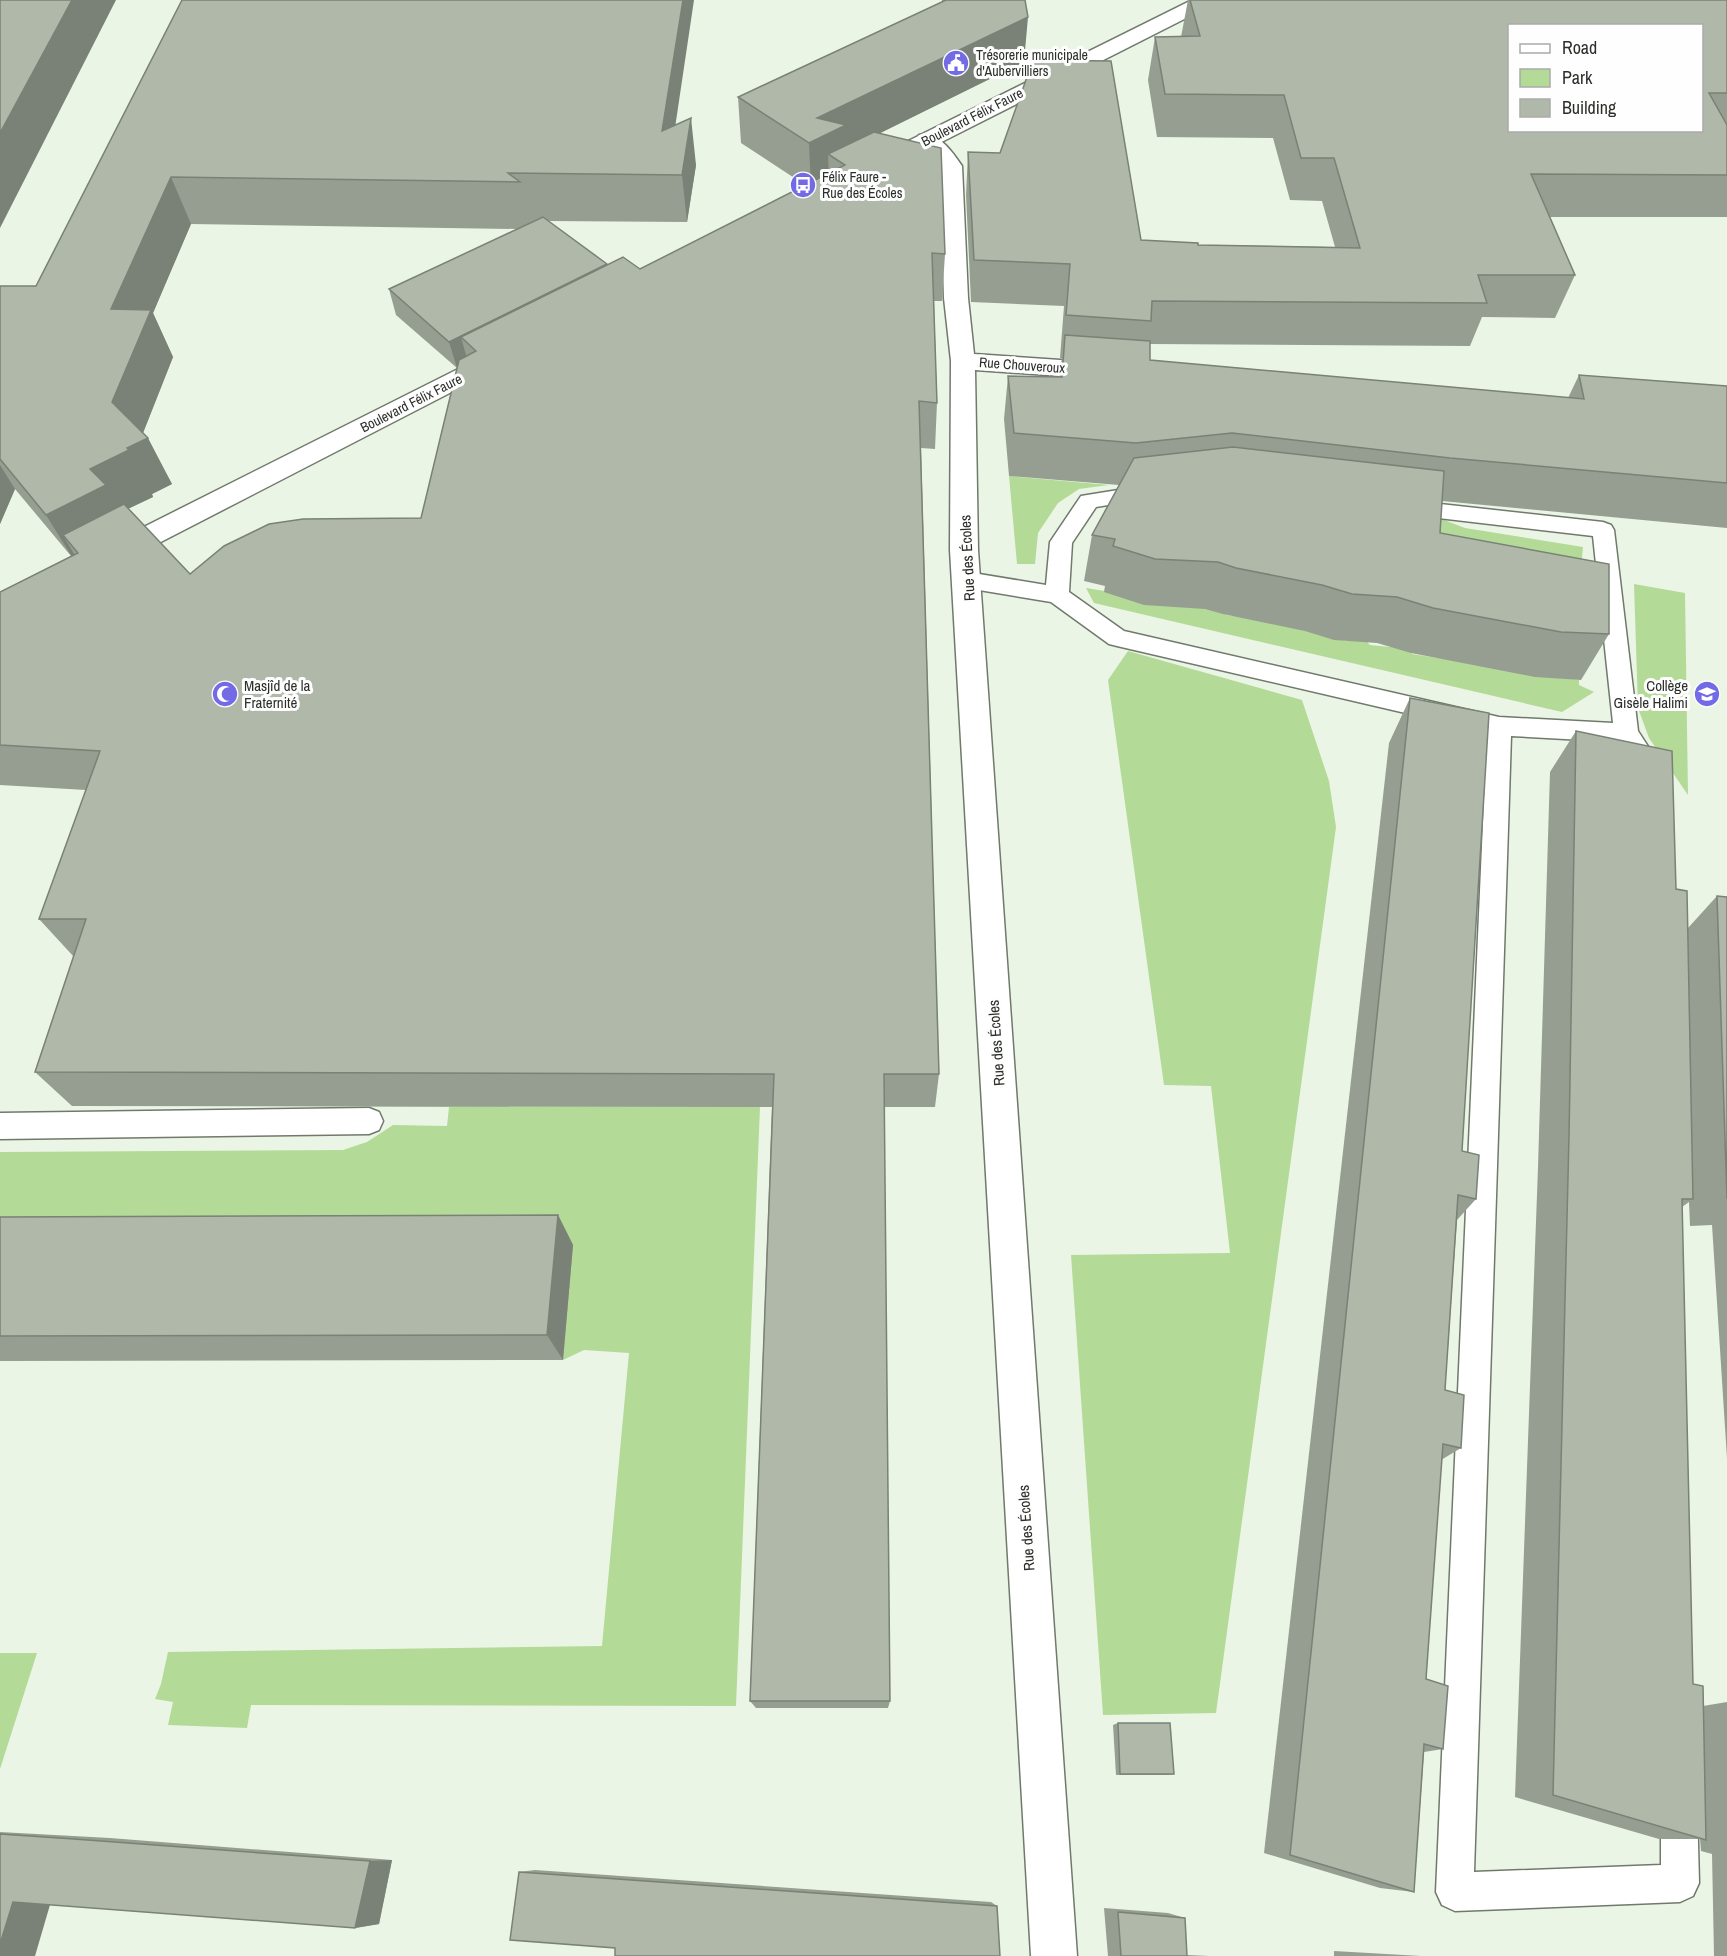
<svg xmlns="http://www.w3.org/2000/svg" width="1727" height="1956" font-family="'Archivo Narrow',sans-serif">
<rect width="100%" height="100%" fill="#ebf5e5"/>
<g fill="#b3da97">
<polygon points="1009,476 1109,485 1079,489 1058,503 1038,533 1035,564 1017,564"/>
<polygon points="1215,498 1439,518 1465,528 1583,547 1581,568"/>
<polygon points="417,563 778,1107 760,1107 736,1706 251,1705 247,1728 168,1725 173,1702 155,1699 161,1684 168,1652 602,1646 629,1353 584,1350 563,1360 572,1245 0,1248 0,1152 343,1150 367,1142 393,1125 447,1126 449,1107 294,1106"/>
<polygon points="1634,584 1685,593 1688,795 1649,738 1638,708"/>
<polygon points="1086,588 1224,610 1226,615 1267,619 1346,641 1369,634 1368,643 1370,645 1411,649 1412,654 1579,680 1579,685 1594,692 1562,712 1094,603"/>
<polygon points="1128,651 1302,700 1329,781 1336,827 1216,1713 1103,1715 1071,1255 1230,1253 1211,1086 1164,1085 1108,680"/>
<polygon points="0,1653 37,1653 0,1769"/>
</g>
<g fill="none" stroke-linecap="round" stroke-linejoin="round">
<g stroke="#70796b" stroke-width="3">
<g id="service">
<path d="M1149 485 1157 487 1160 492 1157 497 1096 507 1072 543 1069 592 1124 631 1499 717 1613 723 1593 536 1404 514 1396 512 1393 507 1396 502 1404 500 1603 522 1611 525 1614 530 1638 731 1666 774 1663 781C1641 788 1630 758 1619 742L1511 736 1474 1872 1661 1865V1804L1666 1791 1679 1786 1692 1791 1697 1804 1699 1883 1693 1896 1680 1902 1455 1911 1442 1905 1436 1892 1487 732 1117 646 1109 644 1051 602 967 588 959 586 956 580 959 574 967 572 1046 585 1050 542 1081 496Z"/>
<polygon points="369,1108 379,1112 383,1121 379,1130 369,1134 0,1139 0,1113"/>
</g>
</g>
<g stroke="#70796b" stroke-width="3">
<path id="minor" d="M927 134C943 138 953 153 962 166L968 298 974 354 1105 363 1114 365 1117 371 1114 377 1105 379 975 370 978 550 1077 1956H1031L950 550 951 361 944 298 940 166 916 140 919 135Z"/>
</g>
<g stroke="#70796b" stroke-width="3">
<g id="secondary">
<polygon points="1192,0 1217,0 1214,4 890,168 882,169 874,168 871,163 874,158"/>
<polygon points="493,353 502,356 505,361 502,366 122,562 112,565 102,562 98,555 102,548 484,356"/>
</g>
</g>
<use href="#service" fill="#fff" fill-rule="evenodd"/>
<use href="#minor" fill="#fff" fill-rule="evenodd"/>
<use href="#secondary" fill="#fff" fill-rule="evenodd"/>
</g>
<g fill="#969e91" fill-rule="evenodd">
<path d="M182 0 676 125 696 165 687 222 548 221 607 264 640 269 805 185 741 143 738 97 942 2V0H1025L1024 62 880 133 945 254 942 301H934L937 403 935 449 921 448 939 1074 935 1107H884L890 1701 888 1708H756L750 1701 772 1107 72 1106 35 1072 74 957 39 919 86 790 0 785V592L71 556 15 489 0 524V286H36ZM191 224 518 229 389 289 396 315 457 368V367L421 518 190 574 128 509 153 497 152 494 172 484 143 433 173 357 153 313Z"/>
<polygon points="1188,0 1727,0 1727,217 1550,217 1575,275 1555,318 1482,317 1470,346 1150,344 1150,360 1568,398 1579,375 1727,386 1727,528 1442,501 1440,533 1609,634 1581,680 1535,677 1411,653 1377,643 1334,640 1305,631 1223,614 1205,609 1144,605 1104,592 1105,586 1084,581 1092,535 1119,485 1009,476 1004,419 1008,376 1059,377 1062,358 1060,358 1064,306 971,302 966,195 968,152 1141,240 1198,245 1335,247 1322,201 1290,200 1273,138 1157,137 1148,80 1155,37 1181,37"/>
<polygon points="1410,698 1462,1151 1476,1199 1457,1220 1445,1390 1461,1448 1441,1460 1426,1679 1443,1749 1424,1752 1414,1892 1380,1888 1264,1853 1389,743"/>
<polygon points="1576,731 1676,889 1688,928 1717,896 1727,897 1727,1458 1712,1225 1690,1226 1689,1202 1682,1207 1693,1684 1703,1706 1727,1702 1727,1956 1714,1956 1712,1854 1701,1851 1700,1839 1659,1839 1515,1797 1538,1167 1550,772"/>
<polygon points="558,1215 573,1245 563,1360 0,1361 0,1217"/>
<polygon points="1118,1723 1174,1774 1169,1775 1116,1775 1113,1725"/>
<polygon points="0,1832 110,1838 392,1860 379,1924 355,1928 50,1904 0,1956"/>
<polygon points="535,1870 991,1902 997,1906 615,1948 519,1872"/>
<polygon points="1104,1908 1168,1913 1185,1918 1187,1955 1210,1956 1108,1956"/>
<polygon points="1334,1951 1421,1956 1334,1956"/>
</g>
<g fill="#7a8176">
<polygon points="72,0 116,0 0,228 0,133"/>
<polygon points="683,0 694,0 668,175 662,131"/>
<polygon points="1028,17 1024,62 846,150 845,165 828,154 829,180 811,189 809,143 817,118"/>
<polygon points="691,118 696,165 687,222 682,175"/>
<polygon points="171,177 191,224 153,313 173,357 139,443 148,438 172,484 152,494 153,497 121,512 78,553 63,535 77,559 74,560 46,515 90,469 112,402 111,309"/>
<polygon points="607,264 476,351 461,337 468,362 457,368 449,342"/>
<polygon points="0,465 15,489 0,524"/>
<polygon points="558,1215 573,1245 563,1360 547,1335"/>
<polygon points="392,1860 379,1924 355,1928 370,1861"/>
<polygon points="52,1898 35,1956 0,1956 0,1944 13,1902"/>
</g>
<g fill="#afb8a9" stroke="#7a8176" stroke-width="1.5" fill-rule="evenodd">
<polygon points="0,0 72,0 0,133"/>
<polygon points="182,0 683,0 662,131 691,118 682,175 508,173 520,182 171,177 111,309 151,310 112,402 148,438 127,448 129,450 90,469 106,485 46,515 0,459 0,286 36,286"/>
<polygon points="946,0 1025,0 1028,17 817,118 846,125 809,143 738,97"/>
<path d="M1190 0H1727V93H1709L1727 125V175L1531 174 1575 275H1478L1487 303 1152 301 1151 321 1066 315 1070 264 974 260 968 152 1000 153 1033 60 1111 61 1141 240 1198 243V245L1360 248 1334 158H1301L1284 95 1165 94 1155 37 1200 36ZM1509 26H1701V130H1509Z"/>
<polygon points="874,132 941,148 945,254 932,253 937,403 919,401 939,1074 884,1074 890,1701 750,1701 774,1074 35,1072 86,919 39,919 100,751 0,745 0,592 78,553 63,535 124,504 190,574 224,546 269,524 303,519 421,518 459,360 476,351 461,337 623,257 640,269 845,165 828,154"/>
<polygon points="543,217 607,264 449,342 389,289"/>
<polygon points="1065,335 1150,341 1150,360 1584,399 1579,375 1727,386 1727,483 1450,458 1232,433 1136,443 1014,433 1008,376 1062,377"/>
<polygon points="1233,447 1444,471 1440,533 1609,564 1609,634 1561,632 1433,608 1397,597 1352,594 1322,585 1236,568 1218,562 1155,559 1113,546 1115,539 1092,535 1134,458"/>
<polygon points="1410,698 1489,713 1462,1151 1479,1155 1476,1199 1458,1195 1445,1390 1464,1395 1461,1448 1443,1444 1426,1679 1448,1686 1443,1749 1424,1744 1414,1892 1290,1855"/>
<polygon points="1576,731 1672,751 1676,889 1687,891 1693,1199 1682,1199 1693,1684 1703,1686 1706,1840 1553,1795 1569,1136"/>
<polygon points="1717,896 1727,897 1727,1199"/>
<polygon points="558,1215 547,1335 0,1336 0,1217"/>
<polygon points="1118,1723 1170,1723 1174,1774 1120,1774"/>
<polygon points="0,1834 74,1839 370,1861 355,1928 13,1902 0,1944"/>
<polygon points="519,1872 997,1906 1000,1956 615,1956 615,1948 510,1940"/>
<polygon points="1118,1912 1185,1918 1187,1956 1121,1956"/>
</g>
<defs>
<g id="civic-disc" transform="scale(1.35)"><circle r="9.5" fill="#736be5" stroke="#fefefe"/><path d="M-.6-6.5H3V-4.5H.6V-3L4-1V1h2V6H-6V1h2V-1L-.6-3ZM-1.2 2.5V6h2.4V2.5Z" fill="#fff"/></g>
<g id="bus-disc" transform="scale(1.35)"><circle r="9.5" fill="#736be5" stroke="#fefefe"/><path d="M-5-6H5V4H4V6H2V4H-2V6H-4V4H-5ZM-3.5-4V0h7V-4ZM-3.5 1.2v1.5H-2V1.2ZM2 1.2v1.5H3.5V1.2Z" fill="#fff"/></g>
<g id="mosque-disc" transform="scale(1.35)"><circle r="9.5" fill="#736be5" stroke="#fefefe"/><path d="M3.5-4.9A6 6 0 1 0 3.5 4.9A5 5 0 1 1 3.5-4.9Z" fill="#fff"/></g>
<g id="school-disc" transform="scale(1.35)"><circle r="9.5" fill="#736be5" stroke="#fefefe"/><path d="M0-5L7-2L0 1L-7-2ZM-4 1L0 2.5L4 1V4Q0 6-4 4Z" fill="#fff"/></g>
</defs>
<g fill-rule="evenodd">
<use href="#civic-disc" x="956" y="63"/>
<use href="#bus-disc" x="803" y="185"/>
<use href="#mosque-disc" x="225" y="694"/>
<use href="#school-disc" x="1707" y="694"/>
</g>
<g text-anchor="middle" dominant-baseline="central" stroke-width="6" stroke-linejoin="round" paint-order="stroke">
<g font-size="14" fill="#2b2f29" stroke="#fefefe" text-anchor="start">
<text x="976" y="55">Trésorerie municipale<tspan x="976" dy="16">d'Aubervilliers</tspan></text>
<text x="822" y="177">Félix Faure -<tspan x="822" dy="16">Rue des Écoles</tspan></text>
</g>
<g font-size="14" fill="#2b2f29" stroke="#fefefe">
<text transform="translate(972 117) rotate(-27)">Boulevard Félix Faure</text>
<text transform="translate(1022 365) rotate(4)">Rue Chouveroux</text>
<text transform="translate(411 403) rotate(-27)">Boulevard Félix Faure</text>
</g>
<g font-size="15" fill="#2b2f29" stroke="#fefefe">
<text transform="translate(967 558) rotate(-93)">Rue des Écoles</text>
<text transform="translate(996 1043) rotate(-94)">Rue des Écoles</text>
<text transform="translate(1026 1528) rotate(-94)">Rue des Écoles</text>
</g>
<g font-size="15" fill="#2b2f29" stroke="#fefefe" text-anchor="start">
<text x="244" y="685">Masjîd de la<tspan x="244" dy="17">Fraternité</tspan></text>
<text x="1688" y="685" text-anchor="end">Collège<tspan x="1688" dy="17">Gisèle Halimi</tspan></text>
</g>
</g>
<rect x="1508" y="24" width="195" height="108" fill="#fefefe" stroke="#aaaba9" stroke-width="1.5"/>
<rect x="1520" y="44" width="30" height="9" fill="#ffffff" stroke="#aaaba9" stroke-width="1.5"/>
<text x="1562" y="54" font-size="18" fill="#2b2f29">Road</text>
<rect x="1520" y="69" width="30" height="18" fill="#b3da97" stroke="#aaaba9" stroke-width="1.5"/>
<text x="1562" y="84" font-size="18" fill="#2b2f29">Park</text>
<rect x="1520" y="99" width="30" height="18" fill="#afb8a9" stroke="#aaaba9" stroke-width="1.5"/>
<text x="1562" y="114" font-size="18" fill="#2b2f29">Building</text>
</svg>
